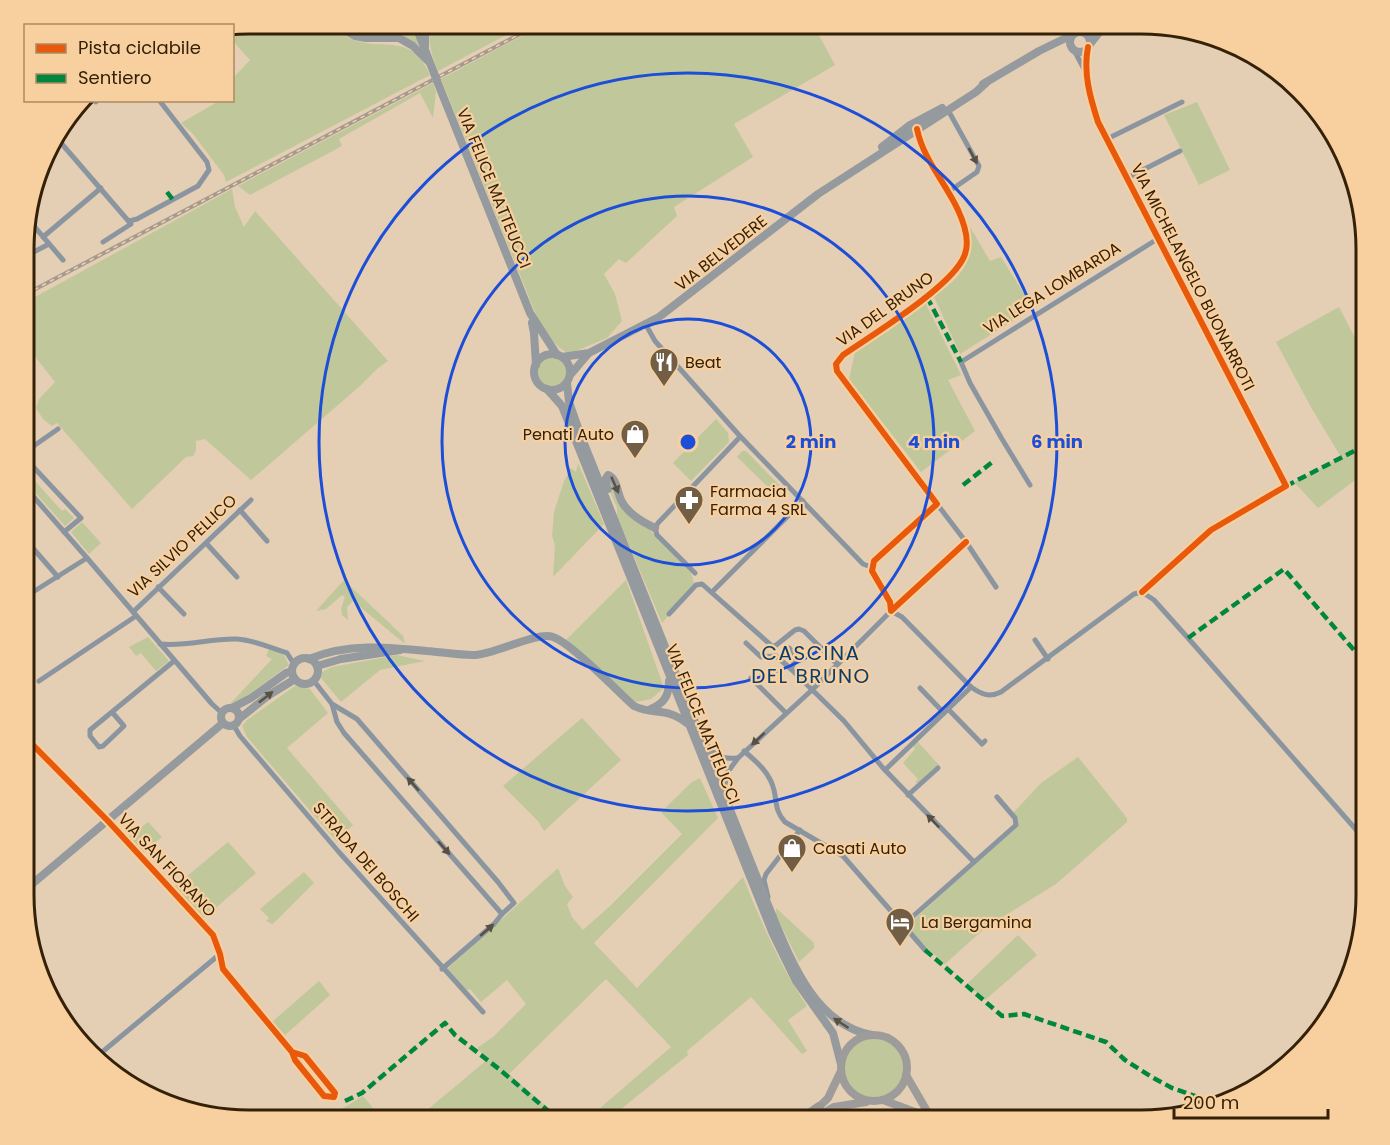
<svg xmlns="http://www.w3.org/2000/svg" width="1390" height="1145" font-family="Poppins,sans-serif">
<rect width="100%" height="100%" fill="#e4ceb4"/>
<g fill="#c0c89b">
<path d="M250 24H333C338 29 344 36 351 39 384 52 411 31 430 75L226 182 224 175 193 134 181 123 219 101 232 100 233 78 250 60 233 41V27Z"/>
<polygon points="340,24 411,24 419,45 397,34 373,35 358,33"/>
<path d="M430 24H505L510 33 438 71C432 57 427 39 430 24Z"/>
<path d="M544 24H813L835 65 734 124 753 157 674 207 677 216 626 263 619 259 604 274 615 294 622 321 607 338 569 354C555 347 547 334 539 322L441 79Z"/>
<polygon points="433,83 436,92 433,118 420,93 339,139 342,146 250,195 238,186"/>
<polygon points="1197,102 1230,170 1199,185 1164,115"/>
<polygon points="232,189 235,207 244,227 255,211 388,361 378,368 360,386 251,480 205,439 196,441 196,450 193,456 186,457 132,509 57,423 52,426 43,419 36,408 39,399 55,382 26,345 26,302"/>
<path d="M970 227 990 261 1001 257 1033 308 960 354 934 297C963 274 972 266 970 227Z"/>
<polygon points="925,302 961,375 948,380 975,431 921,472 849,379 855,352"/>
<polygon points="1339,307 1366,359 1366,472 1318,508 1294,482 1341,457 1312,409 1276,342"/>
<circle cx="553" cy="372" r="15"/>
<polygon points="716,419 728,433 729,442 691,481 673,463"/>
<polygon points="742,451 746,451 783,489 776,495 737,457"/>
<polygon points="578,463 604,524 553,577 555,545 552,536 554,512 564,481 571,468 576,472"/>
<polygon points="25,470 62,511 65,509 74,518 65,526 25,481"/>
<path d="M611 482C620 506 626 511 645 528H648L691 573 695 586 662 623 617 516V508L607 483Z"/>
<polygon points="82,522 101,543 89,554 71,532"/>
<polygon points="344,580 403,636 405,644 353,601 347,607 348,620 342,615 341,609 345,597 342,595 326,609 316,611"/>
<polygon points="626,580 664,688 651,699 636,702 566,640"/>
<polygon points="148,637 169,661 156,671 141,653 136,656 129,647"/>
<polygon points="269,649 284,655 289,665 237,703 229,705 272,659 266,656"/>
<polygon points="397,655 425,661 380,670 341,702 321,678 322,672 332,667"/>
<polygon points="295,686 310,689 328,713 287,748 353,825 347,831 349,833 337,842 247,737 242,726 247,720"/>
<polygon points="582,718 621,760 544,831 538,821 503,786"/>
<polygon points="917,741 939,765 918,783 915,782 918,779 903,763 915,749 913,746"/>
<polygon points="1078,757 1127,818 1127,822 1056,884 985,928 945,964 905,928 1017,825 1013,813 1041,783"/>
<path d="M700 778 718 818 594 943 637 988 743 877C761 922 780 966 807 1006L788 1020 807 1051 802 1054 751 997 687 1051 688 1055 606 1121H585L671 1047 606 979 509 1074 563 1121H414L488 1059 477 1048 493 1037 526 1004 507 980 481 1002 470 989 466 991 447 969 558 868 565 886 573 897 567 904 572 917 583 930 609 907 682 834 661 812 692 782Z"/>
<polygon points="148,822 162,837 142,854 129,837"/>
<polygon points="228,842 256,873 204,918 174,887"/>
<polygon points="304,872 314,883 277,920 272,924 266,921 269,918 260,909"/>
<polygon points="776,908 814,943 814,948 799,962 776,915"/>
<polygon points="1018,935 1037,955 985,1000 967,984"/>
<polygon points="319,981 330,995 285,1035 272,1022"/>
<circle cx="873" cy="1068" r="30"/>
<polygon points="363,1096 382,1119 381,1121 322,1121"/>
</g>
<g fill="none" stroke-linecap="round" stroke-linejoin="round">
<g stroke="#8b95a0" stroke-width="5">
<polyline points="1047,24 1049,30"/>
<path d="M1088 47C1083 73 1090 97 1098 122L1286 486 1211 530 1142 592"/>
<polyline points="1074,50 1084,69"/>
<polyline points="96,102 97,100"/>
<polyline points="948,110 979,166 977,172 948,192"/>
<path d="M917 129C923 159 945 182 958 210 964 223 970 240 965 254 955 285 872 335 843 355L836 364 837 371 937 504 874 561 872 571 890 602 891 611 966 542"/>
<polyline points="55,136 131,224 103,242"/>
<polyline points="1107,139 1182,102"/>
<polyline points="1127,178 1180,151"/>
<polyline points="27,218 63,260"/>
<polyline points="129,221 137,219 198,186 209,170 207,162 159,100"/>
<polyline points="43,237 101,188"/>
<polyline points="26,256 49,244"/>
<polyline points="646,325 655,341 739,435 863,564 871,567"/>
<polyline points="25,452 58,429"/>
<polyline points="25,458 81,518 64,532"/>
<polyline points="1030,485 1002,439 970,383 961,362 1159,238"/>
<polyline points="25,487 87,558"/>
<polyline points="937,504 966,542 996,587"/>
<polyline points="240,510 267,541"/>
<polyline points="25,539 58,577"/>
<polyline points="206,543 237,577"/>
<polyline points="695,573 657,535 655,528 658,523 740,437"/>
<polyline points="158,587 184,614"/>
<polyline points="712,592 803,501"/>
<polyline points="1142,592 1154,600 1188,638 1366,841"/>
<polyline points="25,597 87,558 212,704 222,713"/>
<polyline points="133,612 251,500"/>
<polyline points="669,614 696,585 702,584 772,646 775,646 795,630 799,629 804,631 837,664"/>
<polyline points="1035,640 1048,659"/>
<polyline points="746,643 761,657 776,656 791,669"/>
<path d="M160 644C186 647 211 638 237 639 254 640 271 648 287 653L294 664"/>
<polyline points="789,648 797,657 791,669 844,721 883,768 974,862"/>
<polyline points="751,678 786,713"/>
<polyline points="39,681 136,616"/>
<polyline points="314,681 332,704 337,722 344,733 502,914"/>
<polyline points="920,688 944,713"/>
<polyline points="332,704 357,719 498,882 514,903 502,914 494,924 442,969"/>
<polyline points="948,709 982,744 985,741"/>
<polyline points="112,712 124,726 103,746 99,747 90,736 90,730 174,661"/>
<polyline points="234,726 240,736 338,851 483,1012"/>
<polyline points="25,737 108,821 213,935 220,954 223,969 292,1052 295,1060 324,1096 334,1097 335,1093 305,1056 292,1052"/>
<path d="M707 744C715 758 723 759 738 758"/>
<path d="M744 751C757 762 770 773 774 790 777 803 775 811 785 822L843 856 925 950"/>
<polyline points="885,770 971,687"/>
<path d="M724 790 727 773 738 758 813 689 891 611 902 617 971 687C981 694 989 698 1001 692L1134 594 1142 592"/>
<polyline points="908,795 938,768"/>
<polyline points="768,897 764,880 766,874 800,830"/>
<polyline points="902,926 1016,825 1015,818 997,797"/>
<polyline points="95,1058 220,954"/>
</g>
<g stroke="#949a9d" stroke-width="8">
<polyline points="335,24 355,36 366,38 399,38 413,46 428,61"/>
<polyline points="415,24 434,73"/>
<circle cx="1080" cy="42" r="10"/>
<polyline points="1090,44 1106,24"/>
<polyline points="425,46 425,33 427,24"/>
<polyline points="437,81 530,313 557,355"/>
<polyline points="983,84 1039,51 1072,35"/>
<polyline points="882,147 910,125 942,108"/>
<polyline points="532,323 534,333 536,365"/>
<circle cx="552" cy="372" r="18"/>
<polyline points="562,357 589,353 659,317 818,194 976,92 987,82"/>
<polyline points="571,374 588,354"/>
<path d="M567 383 569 402 581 436 768 905C789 955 812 1024 872 1035"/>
<polyline points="547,389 562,406 773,934 796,981 833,1033 841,1064"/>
<path d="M608 489 605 480 608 475C617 479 617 491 621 500 627 513 642 522 655 528"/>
<circle cx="305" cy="671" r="13"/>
<path d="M309 659C347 643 388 647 427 651 442 652 458 655 473 655 495 655 536 631 553 637 571 643 617 691 634 706 655 716 666 706 688 724"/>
<polyline points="317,666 341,659 400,650"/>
<circle cx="230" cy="717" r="9"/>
<polyline points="232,708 251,698 286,673 292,671"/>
<path d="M651 709C664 703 669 696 669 681"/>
<polyline points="239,719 269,695 295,679"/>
<polyline points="25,890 223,723"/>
</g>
<g stroke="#9e9c9a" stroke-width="8">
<circle cx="874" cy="1068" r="33"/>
<polyline points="906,1075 931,1118"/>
<polyline points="883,1100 915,1112 932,1121"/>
<polyline points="819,1107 828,1098 840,1073"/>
<polyline points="824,1113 834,1107 866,1102"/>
</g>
<g stroke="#9a9894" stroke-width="10">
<polyline points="799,1121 819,1107"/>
<polyline points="813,1121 824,1113"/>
</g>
<g stroke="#a39b93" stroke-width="4">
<polyline id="rail" points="26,294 539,24"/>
</g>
<use href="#rail" stroke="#f8d0a0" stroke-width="1.5" stroke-dasharray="4.5" stroke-linecap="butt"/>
<polyline stroke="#949a9d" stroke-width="8" points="434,73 437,81"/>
<g stroke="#00873e" stroke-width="4.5" stroke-dasharray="9 4.5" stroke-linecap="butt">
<polyline points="167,192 173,200"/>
<polyline points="927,297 961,362"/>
<polyline points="963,485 995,460"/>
<polyline points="1286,486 1366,445"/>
<polyline points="1188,638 1284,569 1366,664"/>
<polyline points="925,950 1002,1016 1024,1014 1106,1042 1125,1060 1150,1076 1172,1088 1221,1105"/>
<polyline points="345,1101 362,1093 445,1023 455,1035 499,1069 560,1121"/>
</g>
<g stroke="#f8d0a0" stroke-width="10">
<g id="cycleway">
<path d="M1088 47C1083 73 1090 97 1098 122L1286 486 1211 530 1142 592"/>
<path d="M917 129C923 159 945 182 958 210 964 223 970 240 965 254 955 285 872 335 843 355L836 364 837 371 937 504 874 561 872 571 890 602 891 611 966 542"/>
<polyline points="25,737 108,821 213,935 220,954 223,969 292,1052 295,1060 324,1096 334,1097 335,1093 305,1056 292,1052"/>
</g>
</g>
<use href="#cycleway" stroke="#e8590c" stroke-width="6"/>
</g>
<defs><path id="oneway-solid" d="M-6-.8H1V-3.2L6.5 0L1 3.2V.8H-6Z" transform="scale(1.5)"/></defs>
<g fill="#574f44">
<use href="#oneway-solid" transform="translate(973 156) rotate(62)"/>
<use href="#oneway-solid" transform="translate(758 739) rotate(137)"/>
<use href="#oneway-solid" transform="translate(413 784) rotate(-131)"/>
<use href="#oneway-solid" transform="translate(933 821) rotate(-134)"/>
<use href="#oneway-solid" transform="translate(444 848) rotate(49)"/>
<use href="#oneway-solid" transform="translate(487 930) rotate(-41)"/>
</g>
<g fill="#5a5143">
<use href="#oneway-solid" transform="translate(615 485) rotate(66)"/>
<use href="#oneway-solid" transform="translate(266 697) rotate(-38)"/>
<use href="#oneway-solid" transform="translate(841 1023) rotate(-147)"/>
</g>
<g fill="none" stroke="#1d4ed8" stroke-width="3">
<circle cx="688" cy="442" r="123"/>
<circle cx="688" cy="442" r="246"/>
<circle cx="688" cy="442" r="369"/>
</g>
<defs>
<g id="restaurant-pin" transform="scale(1.5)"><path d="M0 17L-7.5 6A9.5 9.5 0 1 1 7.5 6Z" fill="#725e44" stroke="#f8d0a0"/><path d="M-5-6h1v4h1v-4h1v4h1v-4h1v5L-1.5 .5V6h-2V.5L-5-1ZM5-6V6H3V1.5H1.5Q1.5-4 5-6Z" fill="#fff"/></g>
<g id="shop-pin" transform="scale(1.5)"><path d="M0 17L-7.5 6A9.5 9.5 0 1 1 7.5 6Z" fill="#725e44" stroke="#f8d0a0"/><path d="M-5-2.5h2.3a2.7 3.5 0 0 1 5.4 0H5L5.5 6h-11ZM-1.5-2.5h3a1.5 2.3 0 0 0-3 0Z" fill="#fff"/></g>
<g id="pharmacy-pin" transform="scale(1.5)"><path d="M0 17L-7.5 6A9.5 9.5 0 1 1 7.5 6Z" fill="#725e44" stroke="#f8d0a0"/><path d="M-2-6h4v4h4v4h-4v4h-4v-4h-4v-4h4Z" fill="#fff"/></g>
<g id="hotel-pin" transform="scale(1.5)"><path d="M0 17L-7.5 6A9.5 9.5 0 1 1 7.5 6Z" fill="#725e44" stroke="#f8d0a0"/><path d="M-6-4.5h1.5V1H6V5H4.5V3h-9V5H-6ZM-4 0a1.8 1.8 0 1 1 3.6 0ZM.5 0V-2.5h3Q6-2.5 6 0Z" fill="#fff"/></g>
</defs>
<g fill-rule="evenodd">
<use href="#restaurant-pin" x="664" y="362"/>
<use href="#shop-pin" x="635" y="434"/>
<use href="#pharmacy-pin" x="689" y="500"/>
<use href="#shop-pin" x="792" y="848"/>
<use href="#hotel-pin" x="900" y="922"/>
</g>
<g text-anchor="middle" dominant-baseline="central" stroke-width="4.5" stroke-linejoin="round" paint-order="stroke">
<g font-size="16" fill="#342107" stroke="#f8d0a0">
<text transform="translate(494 188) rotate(68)">VIA FELICE MATTEUCCI</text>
<text transform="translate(721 253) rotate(-38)">VIA BELVEDERE</text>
<text transform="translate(1193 277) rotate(63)">VIA MICHELANGELO BUONARROTI</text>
<text transform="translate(1052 288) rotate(-32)">VIA LEGA LOMBARDA</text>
<text transform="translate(885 309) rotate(-36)">VIA DEL BRUNO</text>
<text transform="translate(182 546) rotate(-43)">VIA SILVIO PELLICO</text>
<text transform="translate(703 724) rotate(68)">VIA FELICE MATTEUCCI</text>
<text transform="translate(366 862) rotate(49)">STRADA DEI BOSCHI</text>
<text transform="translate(167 865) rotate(47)">VIA SAN FIORANO</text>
</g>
<g font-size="16" fill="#342107" stroke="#f8d0a0" text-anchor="start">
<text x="685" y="362">Beat</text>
<text x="614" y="434" text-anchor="end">Penati Auto</text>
<text x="710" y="491">Farmacia<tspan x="710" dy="18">Farma 4 SRL</tspan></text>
<text x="813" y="848">Casati Auto</text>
<text x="921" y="922">La Bergamina</text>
</g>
<g font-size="20" letter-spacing="1.5" fill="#083e6f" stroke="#f8d0a0">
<text x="811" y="653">CASCINA<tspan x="811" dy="23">DEL BRUNO</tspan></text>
</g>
</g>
<path d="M0 0H1390V1145H0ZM249 34H1141A215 215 0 0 1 1356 249V895A215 215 0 0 1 1141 1110H249A215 215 0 0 1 34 895V249A215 215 0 0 1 249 34Z" fill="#f8d0a0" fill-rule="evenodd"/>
<path fill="none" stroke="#342107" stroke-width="3" d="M249 34H1141A215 215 0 0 1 1356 249V895A215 215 0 0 1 1141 1110H249A215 215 0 0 1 34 895V249A215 215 0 0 1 249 34Z"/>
<circle cx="688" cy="442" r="9" fill="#1d4ed8" stroke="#f8d0a0" stroke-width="3"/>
<g font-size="18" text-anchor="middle" font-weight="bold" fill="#1d4ed8" stroke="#f8d0a0" stroke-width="4.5" stroke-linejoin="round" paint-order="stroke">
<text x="811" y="448">2 min</text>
<text x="934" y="448">4 min</text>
<text x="1057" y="448">6 min</text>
</g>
<rect x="24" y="24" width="210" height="78" fill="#f8d0a0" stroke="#aa8a63" stroke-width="1.5"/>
<rect x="36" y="44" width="30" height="9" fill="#e8590c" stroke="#aa8a63" stroke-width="1.5"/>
<text x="78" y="54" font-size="18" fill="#342107">Pista ciclabile</text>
<rect x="36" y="74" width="30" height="9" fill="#00873e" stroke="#aa8a63" stroke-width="1.5"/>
<text x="78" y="84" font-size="18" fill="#342107">Sentiero</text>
<path d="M1174 1109v9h154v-9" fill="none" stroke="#342107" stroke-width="3"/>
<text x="1183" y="1109" font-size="18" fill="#342107" stroke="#f8d0a0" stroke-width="4.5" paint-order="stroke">200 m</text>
</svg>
